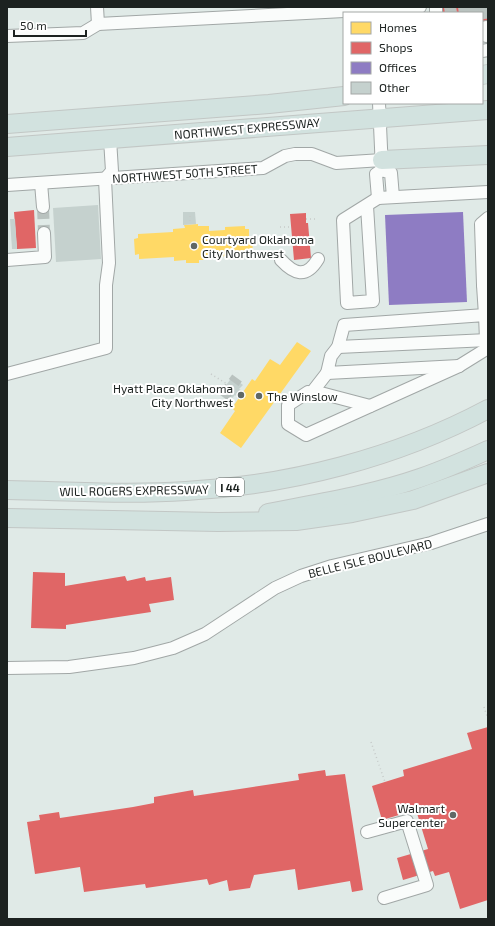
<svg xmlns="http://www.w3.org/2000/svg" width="495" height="926" font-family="'Exo 2',sans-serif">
<rect width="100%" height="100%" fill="#e0eae7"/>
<g fill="#ffd966">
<polygon points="198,224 198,226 209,226 209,231 225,230 225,227 245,226 245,229 249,229 249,240 252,240 253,252 247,252 247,255 210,257 211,260 199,260 199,263 186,263 186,260 174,261 174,257 139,259 139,254 135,255 134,239 138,238 138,234 173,232 173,229 185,228 184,225"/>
<polygon points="297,342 311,351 241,448 220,433 235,411 232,408 252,379 255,381 270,359 280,365"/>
</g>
<g fill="#e06666">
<polygon points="440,7 486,7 488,10 488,29 482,29 482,13 437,13"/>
<polygon points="34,210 36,248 17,249 14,212"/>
<polygon points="306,213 306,223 308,223 311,258 294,260 290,214"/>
<polygon points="33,572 65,573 65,586 125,576 127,581 145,577 146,581 171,577 174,600 149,604 151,612 66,625 66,629 31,628"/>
<polygon points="488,727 488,900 460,909 449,872 435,876 433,871 403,880 397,858 428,849 416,810 382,820 372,786 404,776 403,770 472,749 467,733"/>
<polygon points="325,770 326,776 345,774 363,890 352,892 350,881 298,890 295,869 254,875 250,888 229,891 227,880 209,885 207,879 146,888 145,884 84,892 80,867 35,874 27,822 40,820 39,815 59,812 60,818 133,807 154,803 154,797 193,790 194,796 299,780 298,774"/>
</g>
<polygon fill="#8e7cc3" points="463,212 467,302 389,305 385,215"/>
<g fill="#c5d1ce">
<polygon points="98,205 101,259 56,262 53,208"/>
<polygon points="183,212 195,212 196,224 183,225"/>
<polygon points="10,219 15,219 17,249 12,249"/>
<polygon points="232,377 243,385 239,389 243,391 239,398 235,395 232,398 222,391"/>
</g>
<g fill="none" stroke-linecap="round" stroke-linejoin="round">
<g stroke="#b9c2bf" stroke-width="12" stroke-dasharray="12 6" stroke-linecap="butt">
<polyline points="450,7 451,13"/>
<polyline points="464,7 465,13"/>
<polyline points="473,7 473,13"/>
<polyline points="484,7 486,27"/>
<polyline points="43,207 44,233"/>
<polyline points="223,397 237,378"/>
</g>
<g stroke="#a1a7a6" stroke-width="14">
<g id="minor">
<polyline points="97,7 98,24"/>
<polyline points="436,7 436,13"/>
<polyline points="486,27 486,36"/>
<polyline points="7,36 83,33 98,24 420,7"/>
<polyline points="482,51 488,50"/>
<polyline points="379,103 382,170"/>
<polyline points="41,183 43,207"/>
<polyline points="7,185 263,168 285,156 295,154 312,154 336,163 382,160"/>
<polyline points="378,198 376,174 382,170 391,173 393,197"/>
<polyline points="367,206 373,301 347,303 343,220 378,198 488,192"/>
<polyline points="488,218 481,224 483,285 488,285"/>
<polyline points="7,260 45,257 44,233"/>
<path d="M281 260C294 274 306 279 318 259"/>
<polyline points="483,285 485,315 488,315"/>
<polyline points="338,347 488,340"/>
<polyline points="459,366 327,373 331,356 338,347 344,325 485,315 486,340"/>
<polyline points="327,373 313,391 370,406"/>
<polyline points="7,374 106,348 106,285 109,263 105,179 112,171 110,139"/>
<polyline points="308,392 288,405 288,424 306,435 459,366 488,348"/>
<polyline points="7,668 69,667 134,658 173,648 205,634 275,588 301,576 332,566 431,543 488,524"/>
<polyline points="367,832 407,821 427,885 384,898"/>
</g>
</g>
<g stroke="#c2c7c5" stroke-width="20">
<g id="highway">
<polyline points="482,75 488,74"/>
<polyline points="7,124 269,104 344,96"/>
<polyline points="7,147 488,110"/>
<polyline points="382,160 488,155"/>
<path d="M7 490C66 491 127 495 186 491 290 485 396 458 488 409"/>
<path d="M268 513C319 503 371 495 420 478 443 470 466 460 488 450"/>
<polyline points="7,518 218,522 296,521 352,513 413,500 488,473"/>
</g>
</g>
<g stroke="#c6cac9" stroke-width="1.5" stroke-dasharray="1 3" stroke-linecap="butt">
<polyline points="190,216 190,224"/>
<polyline points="306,219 315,219"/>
<polyline points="280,227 291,227"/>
<polyline points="211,374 227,384"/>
<polyline points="484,707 488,719"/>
<polyline points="371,742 385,782"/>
</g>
<use href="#minor" stroke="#fafcfb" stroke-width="12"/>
<use href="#highway" stroke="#d2e2df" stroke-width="18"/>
</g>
<g fill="#616866" stroke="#fff" stroke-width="1.5">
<circle cx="194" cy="246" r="4"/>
<circle cx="241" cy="395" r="4"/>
<circle cx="259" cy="396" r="4"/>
<circle cx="453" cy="815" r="4"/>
</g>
<g text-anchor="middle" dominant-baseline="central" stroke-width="4" stroke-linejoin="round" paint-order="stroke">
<rect fill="#fff" stroke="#606463" stroke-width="1" x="216" y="478" width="28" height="18" rx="3"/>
<g font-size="11" font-weight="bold" fill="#1c2220">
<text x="230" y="487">I 44</text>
</g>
<g font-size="12" fill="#1c2220" stroke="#fff">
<text transform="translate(247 128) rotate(-5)">NORTHWEST EXPRESSWAY</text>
<text transform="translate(185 173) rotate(-4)">NORTHWEST 50TH STREET</text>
<text transform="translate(134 490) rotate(-1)">WILL ROGERS EXPRESSWAY</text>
<text transform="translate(370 558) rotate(-14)">BELLE ISLE BOULEVARD</text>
</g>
<g font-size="12" fill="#1c2220" stroke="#fff" text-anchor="start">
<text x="202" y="239">Courtyard Oklahoma<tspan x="202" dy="14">City Northwest</tspan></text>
<text x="233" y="388" text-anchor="end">Hyatt Place Oklahoma<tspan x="233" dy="14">City Northwest</tspan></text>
<text x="267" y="396">The Winslow</text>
<text x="445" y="808" text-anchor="end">Walmart<tspan x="445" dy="14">Supercenter</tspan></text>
</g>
</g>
<rect width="495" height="926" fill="none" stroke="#1c2220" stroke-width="16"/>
<rect x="343" y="12" width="140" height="92" fill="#ffffff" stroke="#a4a7a6"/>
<rect x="351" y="22" width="20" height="12" fill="#ffd966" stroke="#a4a7a6"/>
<text x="379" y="32" font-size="12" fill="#1c2220">Homes</text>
<rect x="351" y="42" width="20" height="12" fill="#e06666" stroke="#a4a7a6"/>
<text x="379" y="52" font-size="12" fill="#1c2220">Shops</text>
<rect x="351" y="62" width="20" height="12" fill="#8e7cc3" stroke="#a4a7a6"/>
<text x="379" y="72" font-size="12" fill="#1c2220">Offices</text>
<rect x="351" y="82" width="20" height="12" fill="#c5d1ce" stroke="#a4a7a6"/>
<text x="379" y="92" font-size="12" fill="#1c2220">Other</text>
<path d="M14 30v6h72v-6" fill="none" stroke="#1c2220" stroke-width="2"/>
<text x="20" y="30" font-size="12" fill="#1c2220" stroke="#ffffff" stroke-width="3" paint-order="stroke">50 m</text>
</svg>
